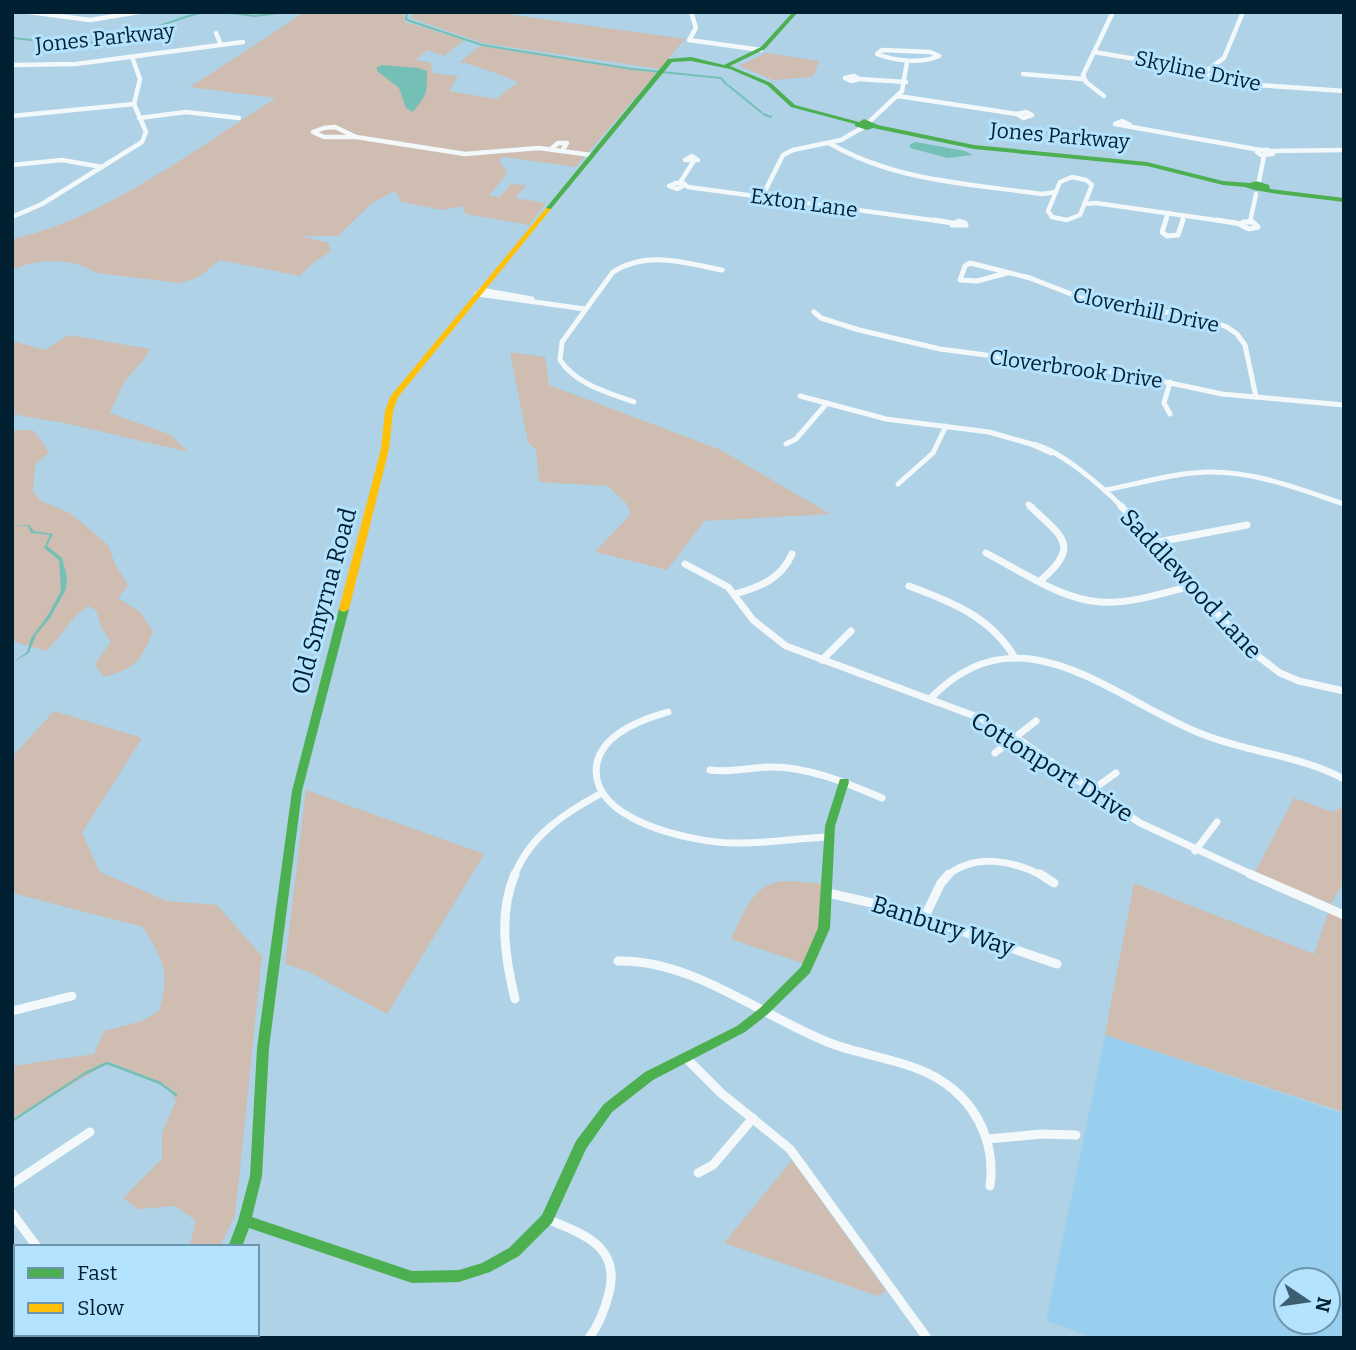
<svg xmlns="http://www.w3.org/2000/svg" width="1356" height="1350" font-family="Bitter,serif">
<rect width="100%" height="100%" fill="#afd2e6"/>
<path fill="#99cfee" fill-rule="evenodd" d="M1105 1035 1344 1114V1338H1095L1046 1321ZM1286 1280H1328V1322H1286Z"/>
<g fill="#cebdb0">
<path d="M305 12H403L405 22 464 40 444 56 427 50 416 60 431 63 432 73 458 76 449 91 496 99 518 82C498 74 481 67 460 62L480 46 656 73 576 167 504 157 499 160 507 173 489 196 500 197 511 184 526 185 515 198 546 203 529 225 466 214 461 206 442 210 401 202 395 191 372 203 338 236H301L329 243 330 252 314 262 300 276 220 260 199 277 181 283 96 273C75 258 35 257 12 271V239C100 222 200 146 276 98L190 87Z"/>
<polygon points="412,12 492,12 685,39 660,69 483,43 411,18"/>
<polygon points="766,53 819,61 813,77 773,80 739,66"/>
<polygon points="68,335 150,349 146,357 124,382 110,413 171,435 188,452 65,423 12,414 12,341 45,350"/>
<polygon points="510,352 545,357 549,385 721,450 830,514 704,521 667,570 595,552 631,514 627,504 608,486 539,482 536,450 528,442"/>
<path d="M12 430H33L49 452 35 465 33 492 41 501 70 513 108 545 115 564 128 585 118 598 139 611 153 631C141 661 136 669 103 677L95 664 111 642 102 629 96 610 88 606C70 618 62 636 46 651L12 641Z"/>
<path d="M54 711 142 738 82 833 100 872 167 901 217 905 262 956 235 1216 219 1247 190 1245 196 1221 175 1206 138 1209 123 1198 162 1159V1133L176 1101 169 1088 110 1062 12 1119V1066L94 1054 104 1031 142 1021 159 1011C170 971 164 961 143 927L12 893V757Z"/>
<polygon points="306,790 484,854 387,1014 307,971 285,964"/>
<polygon points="1294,798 1332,812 1344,806 1344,881 1331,904 1344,910 1344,1112 1105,1035 1134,883 1314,954 1331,904 1255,872"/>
<path d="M789 881 828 884V893L808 965 731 939C745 912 753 880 789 881Z"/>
<polygon points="792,1160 886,1291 878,1296 724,1243"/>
</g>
<g fill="#74c0b6">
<path d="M382 65 418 68 427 71C427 93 428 93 413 112L406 108 399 88 377 71V67Z"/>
<polygon points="916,142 965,151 972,155 948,158 910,148 910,144"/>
<polygon points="29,525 34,531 53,534 47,546 62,558 67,577 66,589 50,618 36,635 29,653 12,663 27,652 31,638 48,615 61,591 59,560 44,548 50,535 31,533 28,526 12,526"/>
</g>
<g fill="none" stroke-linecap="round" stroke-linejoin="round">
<g stroke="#74c0b6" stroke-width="2">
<polyline points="222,12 255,16 285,12"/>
<polyline points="407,12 406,19 410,21 482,45 632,69 721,78 727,85"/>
<path d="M12 38C36 41 94 46 116 40 146 32 174 19 204 12"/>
<polyline points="729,86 761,112"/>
<polyline points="763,114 771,117"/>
</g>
<polyline stroke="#74c0b6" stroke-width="2.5" points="12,1121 84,1074 107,1063 160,1083 176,1095"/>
<g stroke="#f3f8fb" stroke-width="4.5">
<polyline points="29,12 90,20 139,12"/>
<polyline points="691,12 696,28 689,40 761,50"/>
<polyline points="216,33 221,45"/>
<path d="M882 50 930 52 939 56C921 64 895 61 877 54Z"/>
<polyline points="1094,52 1171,65 1243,84 1344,91"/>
<polyline points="12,65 76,64 243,42"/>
<polyline points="1203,73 1224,58 1243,12"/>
<polyline points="1023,74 1083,79"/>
<polygon points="854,76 859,79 851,81 845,78"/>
<polyline points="859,79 906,82"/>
<polyline points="898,96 1017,114"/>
<polyline points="1104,96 1086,82 1083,75 1113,12"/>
<polygon points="1026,112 1032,115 1023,118 1017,114"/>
<polyline points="12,116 134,104"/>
<polyline points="139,118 186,112 239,118"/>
<polyline points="870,121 902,91 907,62"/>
<polyline points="1130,125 1122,121 1115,124 1260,150"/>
<polygon points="335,127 356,137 324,137 313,132 324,128"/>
<polyline points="356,137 465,154 539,148 591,155"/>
<path d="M829 143C894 181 969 184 1042 194L1056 192"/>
<polyline points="551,149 558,143 567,143 562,151"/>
<polygon points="1259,150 1268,150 1273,154 1261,155 1257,152"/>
<polyline points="1271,151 1344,150"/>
<polygon points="692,156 698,160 685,160"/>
<polyline points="693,162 681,181 688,187 946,222"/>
<polyline points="12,165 62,160 102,167"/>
<polygon points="1072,177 1086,180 1092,185 1080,215 1067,220 1052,217 1048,211 1060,182"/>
<polygon points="676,183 682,184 683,186 677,189 669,186"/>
<polyline points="1256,183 1259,181 1264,156"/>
<polyline points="762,197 783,155 793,150 841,140 862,128"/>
<polyline points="1084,204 1096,203 1229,222"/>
<polyline points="12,217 42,204 142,142 146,132 134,104 140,79 132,57"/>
<polyline points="957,222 963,222"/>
<polyline points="1165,222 1168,213"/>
<polyline points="1182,222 1184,216"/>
<polyline points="1243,222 1253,222"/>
<polyline points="1250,222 1256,194"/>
</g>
<g stroke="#f3f8fb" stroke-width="5">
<polyline points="934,220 952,223"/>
<polyline points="1166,220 1162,232 1167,236 1178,235 1183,220"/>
<polyline points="1217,220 1241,224"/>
<polygon points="959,221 965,223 966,225 952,225"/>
<polygon points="1243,222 1253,222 1258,227 1249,229 1241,225"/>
<polyline points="1007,273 977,281 960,280 965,266 970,263 1030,278 1089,301 1200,317 1227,327 1237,334 1245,345 1256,397"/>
<polyline points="481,290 532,299"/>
<polyline points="477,294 585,309"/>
<polyline points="814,312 821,318 859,330 940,349 1123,373 1222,394 1344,405"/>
<polyline points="1170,382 1164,403 1170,414"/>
<polyline points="800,396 886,419 989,432 1031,444"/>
<path d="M634 402C607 392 577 385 560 360L562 342 613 272C647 250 685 263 722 270"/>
<polyline points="786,444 796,439 827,403"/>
<path d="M1051 453 1031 444C1057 447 1104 488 1123 508"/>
<polyline points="898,484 933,453 946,426"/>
<path d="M1105 490C1139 484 1172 473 1207 472 1255 471 1299 489 1344 504"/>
<polyline points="1028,504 1032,508"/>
</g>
<g stroke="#f3f8fb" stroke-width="7">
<path d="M1030 506C1061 536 1082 545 1041 580"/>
<polyline points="1121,506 1250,650 1280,673 1299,681 1344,691"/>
<polyline points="1153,543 1247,525"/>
<path d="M986 553C1021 571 1060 599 1100 602 1131 604 1162 593 1191 586"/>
<polyline points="685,564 728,587 753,620 786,646 980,718 1015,737 1140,823 1255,876"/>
<path d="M909 586C952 602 991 617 1015 658"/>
<path d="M735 594C760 587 781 579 792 554"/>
<polyline points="822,660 851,631"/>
<path d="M931 698C1021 605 1112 699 1202 734 1249 753 1299 755 1344 779"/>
<path d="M668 712C643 719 603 734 597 763 586 820 691 842 733 843 765 844 797 838 829 837"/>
<polyline points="995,753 1036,721"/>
<path d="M710 770C731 773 750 767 771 767 810 767 846 783 882 798"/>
<polyline points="1092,790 1116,773"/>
<polyline points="1195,851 1217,822"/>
<path d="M514 876C530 836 563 814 600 794"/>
<path d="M947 876C975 852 1014 861 1043 876"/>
</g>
<g stroke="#f3f8fb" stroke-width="9">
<path d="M515 874C498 914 505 958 515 999"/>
<polyline points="1040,874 1054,883"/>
<polyline points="1250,874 1344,915"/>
<polyline points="828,893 894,908 1057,964"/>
<polyline points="924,918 941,883 949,874"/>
<path d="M618 961C692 959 763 1017 830 1043 872 1059 919 1060 954 1090 982 1114 995 1150 990 1186"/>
<polyline points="12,1011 72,996"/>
<polyline points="686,1058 721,1093 790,1149 927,1338"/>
<polyline points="987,1139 1042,1134 1076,1135"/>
<polyline points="698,1173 713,1165 753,1118"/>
<polyline points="12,1184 90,1132"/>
<polyline points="12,1213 37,1247"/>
<path d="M547 1219C583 1234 621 1246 609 1293 605 1309 599 1325 589 1338"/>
<polyline points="70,1334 70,1338"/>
</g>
<g fill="#4caf50" fill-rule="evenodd">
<polygon points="793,12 798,12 765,49 730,66 771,83 795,105 859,122 864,119 878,125 974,145 1147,162 1223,181 1250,183 1256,181 1269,185 1270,189 1344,198 1344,202 1278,194 1254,190 1245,187 1223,185 1147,166 974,149 873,128 867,130 855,126 855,124 791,107 767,85 730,69 691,61 672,62 550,210 546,210 546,208 668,59 691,57 724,65 761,47"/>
<polygon points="344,606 349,609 302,791 269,1048 262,1176 252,1217 412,1271 459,1270 482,1263 509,1248 542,1215 576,1141 604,1104 645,1072 737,1026 760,1008 801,967 818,928 825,826 839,782 840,779 848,779 849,782 835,826 830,928 810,973 768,1014 745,1032 653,1080 612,1112 586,1149 552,1223 519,1256 490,1272 459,1282 412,1283 249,1228 242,1247 228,1247 238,1221 250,1176 257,1048 292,791 339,609"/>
<polygon points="182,1334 196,1334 194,1338 180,1338"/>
</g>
<polygon fill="#ffc107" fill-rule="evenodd" points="546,208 551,209 398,397 393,411 389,449 349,609 344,612 341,611 339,609 381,449 385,411 390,397"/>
</g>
<g text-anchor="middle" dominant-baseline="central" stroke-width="6" stroke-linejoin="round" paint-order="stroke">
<g font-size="21" fill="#001f30" stroke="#b4e3ff">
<text transform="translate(105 38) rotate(-6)">Jones Parkway</text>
<text transform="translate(1198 71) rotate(12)">Skyline Drive</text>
<text transform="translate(1060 136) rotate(5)">Jones Parkway</text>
<text transform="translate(804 203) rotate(8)">Exton Lane</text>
<text transform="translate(1146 310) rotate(12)">Cloverhill Drive</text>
<text transform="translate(1076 369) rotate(8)">Cloverbrook Drive</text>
</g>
<g font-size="24" fill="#001f30" stroke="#b4e3ff">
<text transform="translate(1191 584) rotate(47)">Saddlewood Lane</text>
<text transform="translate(324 601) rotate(-75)">Old Smyrna Road</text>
<text transform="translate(1052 767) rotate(32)">Cottonport Drive</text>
<text transform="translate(943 926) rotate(18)">Banbury Way</text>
</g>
</g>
<rect width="1356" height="1350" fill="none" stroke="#001f30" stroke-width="28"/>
<rect x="14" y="1245" width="245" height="91" fill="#b4e3ff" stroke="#6c95ac" stroke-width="2"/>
<rect x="28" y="1268" width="35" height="10" fill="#4caf50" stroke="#6c95ac" stroke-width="2"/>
<text x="77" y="1280" font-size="21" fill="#001f30">Fast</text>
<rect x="28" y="1303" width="35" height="10" fill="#ffc107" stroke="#6c95ac" stroke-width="2"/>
<text x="77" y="1315" font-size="21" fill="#001f30">Slow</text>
<g transform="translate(1307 1301) rotate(103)"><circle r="33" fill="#b4e3ff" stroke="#6c95ac" stroke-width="2"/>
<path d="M0-5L12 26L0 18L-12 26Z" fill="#3d5e70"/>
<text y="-10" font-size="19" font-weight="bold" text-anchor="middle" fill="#001f30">N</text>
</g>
</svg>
